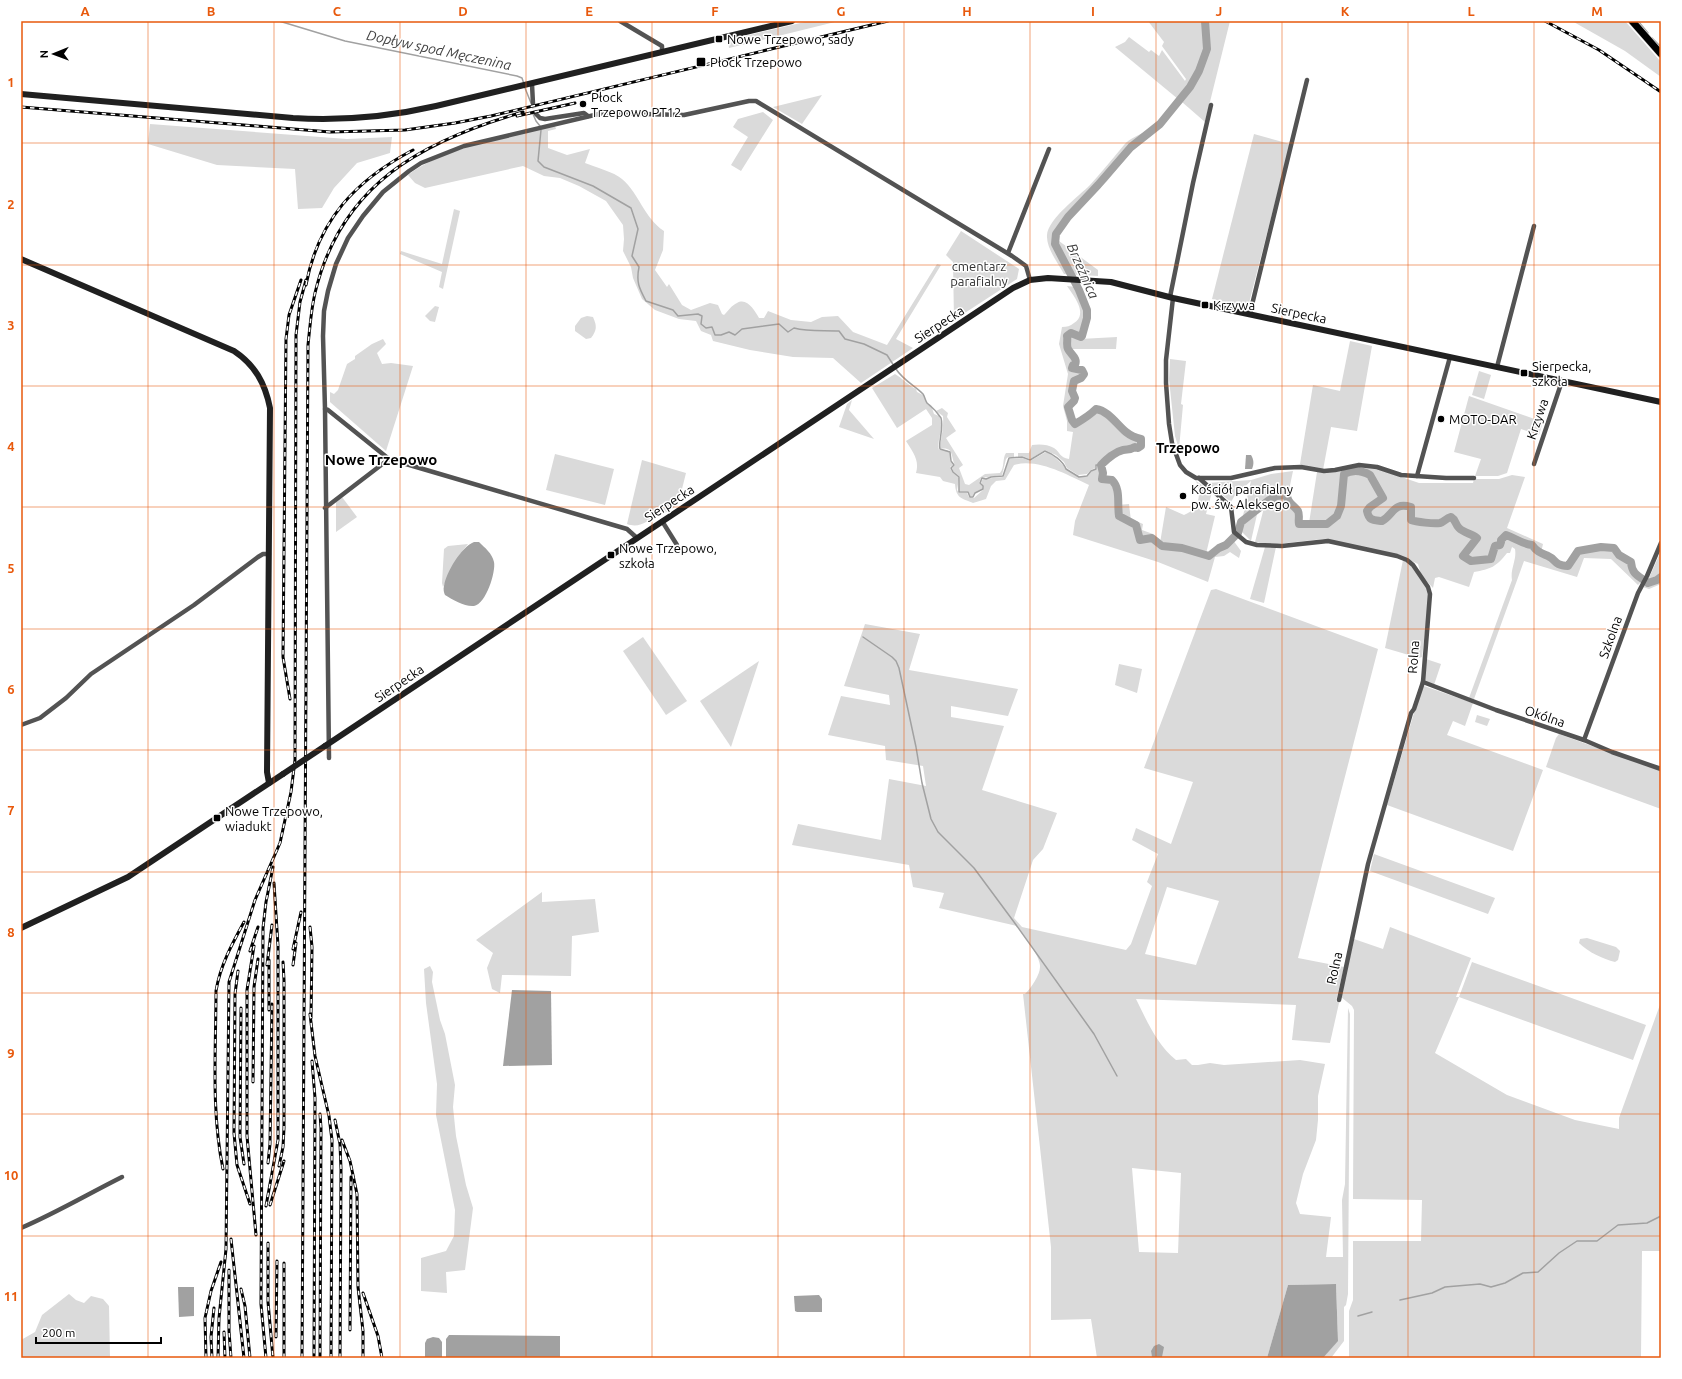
<svg xmlns="http://www.w3.org/2000/svg" width="1682" height="1379" font-family="Ubuntu,sans-serif">
<rect width="100%" height="100%" fill="#fff"/>
<g fill="#dadada" fill-rule="evenodd">
<polygon points="809,21 839,21 729,48 728,40"/>
<path d="M1148 21H1230L1205 122 1182 102 1164 123 1137 145 1107 181 1073 215 1059 234V241L1098 270V276L1064 274C1058 263 1046 248 1047 235 1048 219 1079 196 1090 185 1102 172 1113 158 1124 145 1130 138 1138 136 1146 131 1159 123 1168 110 1178 99L1115 47 1125 42 1129 37 1149 52 1151 50 1159 56 1162 50 1185 81 1186 79 1162 46 1164 42Z"/>
<polygon points="1572,21 1625,21 1661,62 1661,77 1625,51"/>
<polygon points="822,95 802,124 773,107"/>
<polygon points="763,112 773,120 741,171 731,165 748,137 733,127 738,119"/>
<polygon points="150,124 347,139 392,137 390,153 357,163 334,188 322,208 298,209 295,169 217,165 148,144"/>
<path d="M555 126 556 129 548 131V148L567 155 590 149 585 163C595 167 614 172 622 179 639 193 644 218 664 231L663 250 655 270 667 287 669 284 682 305 691 310 710 303 718 305 722 314 724 315C728 311 732 305 737 303 747 297 755 311 759 318H764L768 311 791 320 811 322 822 317 838 316 853 332 887 345 937 264 941 265 896 339 913 348 861 383 833 358 793 357 750 350 713 341 711 335 701 331 696 321 679 319 655 310 642 299 633 278 631 267 623 251 624 239 623 225 606 201 579 186 560 178 544 176 523 166 425 188 415 183 408 175C447 146 509 137 555 126Z"/>
<polygon points="1254,134 1290,144 1248,307 1212,299"/>
<polygon points="454,209 460,211 443,289 439,287 442,272 400,254 401,251 442,264"/>
<polygon points="961,231 1019,269 1017,279 954,320 953,262 946,255"/>
<path d="M1067 286 1076 287C1086 311 1087 311 1081 336L1071 332 1066 335 1067 350 1074 358 1075 364H1072L1071 367 1077 371H1081L1083 374 1081 377 1077 378 1073 380 1071 390 1074 398 1067 406 1071 421 1076 425 1084 418 1091 415 1096 410H1099L1116 422 1125 433 1141 441 1140 445 1138 447 1134 446C1127 450 1120 449 1112 453 1106 457 1104 462 1096 465L1095 468 1091 470 1087 474 1078 475 1067 468 1064 462 1056 455 1045 450 1030 459 1022 456 1018 457V453H1029L1032 445C1038 444 1048 444 1054 448 1061 453 1059 457 1069 459L1073 432 1067 431V421L1063 406 1068 374 1059 344 1062 327C1067 327 1070 326 1074 323 1089 314 1073 295 1067 286Z"/>
<polygon points="435,306 439,307 435,322 430,321 425,316"/>
<path d="M587 316 593 317C597 326 597 330 591 338L586 339 575 331V326L581 318Z"/>
<path d="M1071 333 1080 339 1117 337 1116 349H1070C1067 345 1067 337 1071 333Z"/>
<polygon points="383,339 386,344 377,353 382,364 391,363 413,366 386,451 330,402 330,392 334,394 338,390 347,364 355,359 355,356 372,344"/>
<polygon points="1350,341 1372,346 1357,431 1331,427 1323,470 1309,468 1300,464 1313,385 1340,391"/>
<polygon points="1170,359 1186,361 1181,404 1183,405 1179,449 1175,436 1169,379"/>
<polygon points="1479,371 1491,375 1484,399 1472,395"/>
<path d="M895 374C902 378 909 386 916 389L917 392 923 395 928 404 931 405 934 414 939 416C945 429 936 440 939 450H947L950 453V461L953 465 950 467 951 470 959 478 957 490 959 493H967L969 497 974 498 984 489 981 482 983 479 1003 477 1009 459 1022 458 1030 461 1046 452C1062 459 1068 478 1087 477L1092 471 1097 469V466H1100L1102 471 1101 479 1106 481 1112 480 1118 497 1115 503 1118 516 1135 526 1138 540 1141 543 1152 539C1161 551 1193 549 1208 558 1216 555 1226 546 1233 540L1241 551 1239 558 1230 552 1224 556 1215 557 1208 582 1158 562 1073 535 1075 521 1089 485C1067 475 1038 458 1014 465L1005 480 996 481 991 486 986 499 973 503C961 498 956 498 955 484L943 481 940 477 916 473C920 460 912 451 906 441L932 425V418L926 409 897 428 872 388Z"/>
<polygon points="1469,396 1543,422 1539,435 1521,429 1507,473 1498,476 1475,476 1481,459 1454,452"/>
<polygon points="852,400 849,410 874,439 839,427 847,404"/>
<path d="M942 408 948 413 947 417 956 431 946 438 963 465 959 468 965 484 969 485 985 474 1000 473C1005 467 1002 459 1006 453H1014V457H1008L1006 459 1002 475 981 478 979 483 982 486 983 489 975 493 973 496H970L968 491H959L960 477 953 471 952 468 955 465C952 461 953 450 947 449 945 448 942 449 940 448 941 438 944 427 943 416L936 411Z"/>
<polygon points="555,454 614,469 605,505 546,490"/>
<path d="M642 460 686 473 678 505 665 513H660C649 520 640 529 627 524Z"/>
<path d="M1351 467H1372L1419 483H1473L1474 479H1499L1512 475 1525 477 1507 528 1543 544 1541 553 1537 551 1533 544C1522 543 1516 536 1505 534L1500 539V542L1494 545 1491 559H1470L1464 555 1478 537 1459 527 1455 518C1447 514 1446 519 1440 522H1419L1412 519 1413 512 1411 506C1398 504 1391 510 1384 519 1377 521 1370 519 1368 512L1369 510 1383 500 1384 498 1370 473C1361 468 1352 469 1342 473 1343 481 1341 488 1340 495 1339 512 1338 522 1318 523 1315 523 1313 524 1309 523L1317 472Z"/>
<polygon points="1293,471 1288,495 1275,495 1242,520 1251,481 1235,495 1231,502 1207,483 1251,480 1271,474"/>
<path d="M1351 471 1360 472 1370 476 1382 498 1370 506 1366 511 1368 517 1373 522 1385 520C1392 511 1399 505 1411 508V520L1419 523 1440 524 1448 518H1451L1454 519 1461 531 1476 538 1462 555 1463 558 1471 561 1492 560 1496 547 1500 546 1502 540 1506 536C1515 539 1522 545 1532 546 1538 554 1542 553 1549 558 1556 563 1560 569 1569 567L1577 553 1597 550 1601 548 1613 549 1621 558 1630 564 1629 568 1634 576 1642 581 1638 585 1611 559 1584 558 1577 577 1524 561 1474 699 1469 698 1512 580C1510 569 1517 560 1515 549L1512 547 1510 553H1507C1496 567 1491 569 1474 572L1469 587 1439 577 1435 578 1433 588 1421 575 1418 564 1403 557 1323 539 1277 544H1265L1255 542 1265 504 1276 497H1286L1287 502 1297 512 1298 525C1307 523 1319 528 1328 525 1343 521 1345 488 1345 475Z"/>
<path d="M1196 481 1212 492 1206 514 1215 516 1206 554 1182 545H1164L1160 543 1166 507 1184 515C1199 509 1202 495 1196 481Z"/>
<polygon points="342,497 357,517 336,532 336,502"/>
<polygon points="1129,504 1131,521 1120,515 1118,505"/>
<polygon points="1258,510 1251,541 1241,531 1242,523"/>
<polygon points="1136,521 1143,524 1142,530 1153,534 1153,537 1141,539 1138,535 1137,525 1134,523"/>
<polygon points="468,544 460,554 443,587 442,583 444,549 448,546"/>
<polygon points="1265,547 1276,547 1264,603 1250,599"/>
<polygon points="1661,551 1661,584 1649,589 1643,587 1649,578"/>
<polygon points="1403,560 1409,563 1428,588 1429,598 1422,657 1419,658 1385,648"/>
<path d="M1216 589 1378 649 1298 958 1344 967 1336 1001 1339 1003 1330 1043 1292 1040 1296 1005 1136 999C1147 1021 1157 1045 1176 1060L1186 1059 1192 1065H1198L1210 1063 1224 1065 1300 1060 1325 1064 1318 1096V1120L1316 1140 1303 1174 1296 1203 1300 1214 1331 1217 1326 1257H1343L1342 1200 1345 1184 1348 1008 1350 1014 1348 1294 1346 1305 1344 1307V1341L1331 1358H1323L1338 1340 1336 1284 1288 1285 1267 1358H1164L1151 1351 1152 1358H1135L1134 1357 1097 1358 1091 1319 1051 1320V1247L1023 994H1025C1031 988 1040 975 1040 967 1041 957 1023 934 1017 926L939 908 944 893 913 887 909 865 792 845 798 824 881 840 889 779 926 786 923 766 886 760 885 746 828 735 841 696 890 705 889 695 844 686 865 624 920 634 909 670 1018 689 1008 716 951 706V717L1004 726 982 790 1057 813 1043 849 1033 860 1014 918 1022 927 1126 950 1131 944 1152 886 1147 882 1158 854 1132 840 1136 828 1171 844 1193 782 1144 768 1211 590ZM1167 887 1219 901 1196 965 1145 954ZM1132 1168 1181 1173 1178 1253 1139 1252Z"/>
<polygon points="643,637 687,701 666,715 623,651"/>
<polygon points="1426,659 1441,664 1434,685 1426,682 1424,677"/>
<polygon points="759,661 731,747 700,701"/>
<polygon points="1119,664 1142,669 1137,693 1115,685"/>
<polygon points="1424,686 1473,703 1465,726 1453,721 1447,735 1543,770 1513,851 1387,805 1421,689"/>
<polygon points="1477,715 1490,719 1487,726 1475,722"/>
<polygon points="1559,734 1661,771 1661,809 1546,767 1556,738"/>
<polygon points="1374,854 1495,898 1488,914 1370,871"/>
<polygon points="542,892 542,902 595,899 599,932 572,936 571,976 502,975 500,993 492,989 487,968 493,953 476,940"/>
<polygon points="1390,927 1471,958 1456,997 1459,997 1472,962 1646,1025 1633,1060 1459,997 1435,1053 1507,1095 1575,1120 1619,1129 1619,1118 1661,1002 1661,1251 1642,1251 1641,1358 1349,1358 1349,1311 1353,1300 1353,1241 1421,1241 1422,1200 1353,1199 1354,1010 1352,1006 1341,997 1354,939 1383,949"/>
<path d="M1587 938 1616 947 1620 951 1618 960 1615 962C1603 959 1588 952 1579 943L1580 939Z"/>
<polygon points="430,966 433,972 432,982 440,1020 445,1034 455,1085 453,1107 456,1136 466,1185 473,1208 465,1270 446,1272 447,1293 421,1291 421,1258 446,1251 454,1236 455,1210 436,1115 437,1084 426,1003 424,969"/>
<polygon points="69,1294 76,1300 84,1303 91,1296 103,1299 109,1306 110,1358 21,1358 21,1340 35,1332 42,1315"/>
</g>
<g fill="#a1a1a1">
<path d="M1246 455H1251C1254 460 1254 464 1252 469H1245Z"/>
<path d="M474 542H479C485 548 492 553 494 562 496 572 486 604 474 606 465 607 453 600 445 595 444 593 443 589 444 586 446 573 461 547 474 542Z"/>
<polygon points="512,990 551,991 552,1065 503,1066"/>
<polygon points="1336,1284 1338,1341 1323,1358 1267,1358 1288,1285"/>
<polygon points="178,1287 194,1287 194,1316 179,1317"/>
<polygon points="819,1295 822,1299 822,1312 797,1312 795,1311 794,1296"/>
<polygon points="449,1335 560,1336 560,1358 446,1358 446,1339"/>
<polygon points="433,1337 439,1338 442,1342 442,1358 425,1358 425,1343 427,1339"/>
<polygon points="1159,1344 1164,1347 1162,1357 1164,1358 1152,1358 1151,1351 1154,1346"/>
</g>
<g fill="none" stroke-linecap="round" stroke-linejoin="round">
<g stroke="#a1a1a1" stroke-width="1.5">
<polyline points="279,21 345,41 517,76 522,78 524,84"/>
<polyline points="1638,21 1648,33"/>
<polyline points="1652,38 1661,47"/>
<polyline points="525,88 531,103"/>
<polyline points="533,114 536,121 540,126"/>
<path d="M541 130 538 161 544 167 593 186 631 208 638 229 632 256 639 267C636 282 639 288 646 301L673 310 678 316 698 314 702 316 701 324 706 328 712 327 715 335H721L729 332 735 335 742 329 779 324 788 332 794 328C809 332 824 330 839 331L845 339 864 344 887 355 894 366"/>
<path d="M896 369C903 380 915 386 923 394 925 397 925 400 927 403 932 407 937 412 941 418 944 429 938 442 940 449L950 452 951 461 954 465 951 468 953 472 959 477V492H968L970 497H973L975 493 983 489V486L980 483 982 478 986 479 991 477 1003 476 1009 458 1022 457 1030 460 1045 451C1053 454 1063 461 1066 469L1079 477 1087 476 1091 471 1096 469V465H1101"/>
<polyline points="863,637 892,657 896,661 899,668 916,747 922,783 931,819 938,832 974,868 1014,922 1094,1034 1117,1076"/>
<polyline points="1400,1300 1432,1293 1445,1287 1480,1284 1491,1287 1505,1283 1523,1273 1538,1272 1559,1253 1577,1241 1597,1241 1618,1225 1647,1223 1661,1216"/>
<polyline points="1358,1316 1372,1312"/>
</g>
<path stroke="#a1a1a1" stroke-width="8" d="M1205 21 1207 49 1199 71 1190 87 1160 124 1131 147 1098 185 1068 217 1056 234 1055 244 1079 290 1087 310V318L1082 336 1081 337 1071 333 1067 336C1068 340 1066 345 1068 349 1071 355 1078 358 1075 365H1073L1072 368 1082 370 1084 374 1081 378 1074 381 1072 391 1075 398 1074 401 1068 407 1072 420 1075 424C1082 420 1090 415 1096 409 1109 411 1117 425 1126 432 1131 436 1136 438 1141 439V446L1138 448 1135 447C1130 450 1128 449 1123 450 1114 452 1107 459 1101 465L1103 473 1102 479 1112 480C1121 489 1117 504 1119 516L1136 525 1140 540 1152 538 1162 546 1182 548 1209 556 1219 548 1226 545 1238 533 1241 522 1268 501 1276 496 1287 495C1287 503 1294 505 1298 511 1300 515 1298 520 1299 524H1327L1337 516 1341 506 1344 474C1353 469 1361 470 1370 475L1383 498 1370 507 1367 511C1369 521 1373 520 1382 521 1394 514 1393 502 1411 507V520C1416 522 1434 524 1440 523 1444 522 1446 518 1451 517 1456 520 1455 524 1459 528 1464 533 1472 534 1477 538L1463 556 1471 561 1491 559 1495 546 1500 545 1501 542V540L1506 535C1515 538 1522 544 1532 545 1537 552 1541 553 1548 556 1557 560 1553 565 1568 566L1578 551 1601 547 1614 548 1619 555 1631 562C1632 575 1639 576 1648 583L1657 580 1661 577"/>
<polyline stroke="#d9d9d9" stroke-width="4.5" stroke-dasharray="4.5 2" stroke-linecap="butt" points="533,104 536,114"/>
<g stroke="#dbdbdb" stroke-width="8">
<polyline id="primary" points="1632,21 1661,54"/>
</g>
<g stroke="#535353" stroke-width="4.5">
<polyline points="620,21 662,46 662,52"/>
<polyline points="532,84 533,104"/>
<polyline points="536,114 540,118 545,119 584,113 588,116"/>
<polyline points="1008,253 1049,149"/>
<polyline points="1170,297 1193,183 1211,105"/>
<polyline points="1173,298 1166,360 1166,383 1169,424 1172,443 1180,465 1186,472 1196,478 1231,478 1275,468 1301,467 1324,471 1335,470 1359,465 1377,467 1401,475 1446,478 1474,478"/>
<polyline points="1250,313 1307,80"/>
<polyline points="1497,367 1534,226"/>
<polyline points="325,409 329,758"/>
<polyline points="1534,464 1562,381"/>
<polyline points="1417,476 1450,357"/>
<polyline points="1199,478 1231,507 1234,532 1246,542 1257,545 1282,546 1328,541 1397,556 1407,560 1413,565 1428,587 1430,594 1423,682 1414,709 1411,713 1368,864 1339,1000"/>
<polyline points="325,508 389,459"/>
<polyline points="662,521 677,545"/>
<polyline points="637,538 627,529 389,459 328,410 325,409 323,336 324,311 328,291 336,264 348,238 363,216 383,192 409,171 421,163 464,146 603,113 684,115 749,101 756,101 1012,256 1026,266 1030,280"/>
<polyline points="1423,682 1496,710 1584,740 1612,752 1661,769"/>
<polyline points="21,725 40,718 66,698 91,674 194,605 258,557 263,554 269,554"/>
<polyline points="1584,740 1638,593 1647,576 1661,543"/>
<path d="M21 1228C56 1213 88 1194 122 1177"/>
</g>
<g stroke="#202020" stroke-width="6">
<path d="M21 94 293 118C342 121 388 117 436 106L792 21"/>
<path d="M21 259 234 351C255 365 265 383 270 408L267 772 269 783"/>
<polyline points="325,746 1013,288 1030,280 1048,278 1111,282 1173,298 1661,402"/>
<polyline points="21,928 128,877 283,774"/>
</g>
<use href="#primary" stroke="#000" stroke-width="7"/>
<g stroke="#000" stroke-width="3">
<g id="rail">
<polyline points="1545,21 1599,50 1661,92"/>
<polyline points="21,107 330,132 405,130 455,123 491,116 888,21"/>
<polyline points="517,116 575,103"/>
<path d="M306 285C318 220 356 180 413 150"/>
<polyline points="290,699 283,657 286,339 289,315 301,280"/>
<polyline points="310,927 312,947 311,1018"/>
<polyline points="254,946 247,990 247,1136 256,1235"/>
<polyline points="293,949 301,912"/>
<polyline points="250,951 258,927"/>
<polyline points="267,965 272,925"/>
<polyline points="293,965 296,943"/>
<polyline points="238,971 235,994 234,1133 237,1165 250,1204"/>
<polyline points="241,1008 240,1137 244,1164"/>
<polyline points="269,1010 269,960"/>
<polyline points="310,1014 315,1056 329,1116 332,1140 331,1358"/>
<polyline points="312,1061 315,1098 314,1358"/>
<polyline points="253,1082 254,987 258,959"/>
<polyline points="320,1114 321,1128 320,1358"/>
<polyline points="335,1120 340,1144 341,1169 340,1358"/>
<polyline points="342,1140 350,1161 357,1194 358,1287 363,1331 363,1358"/>
<polyline points="268,1163 270,1144 272,1004"/>
<polyline points="279,1166 283,1147 284,1128 284,980 283,962"/>
<path d="M223 1169C211 1111 216 1050 216 991 220 966 232 944 244 922"/>
<polyline points="270,1205 284,1161"/>
<polyline points="266,1206 278,1140 278,946 274,883"/>
<polyline points="231,1239 244,1358"/>
<polyline points="268,1243 268,1302 273,1358"/>
<polyline points="229,1270 229,1331 231,1358"/>
<polyline points="241,1289 245,1306 250,1358"/>
<polyline points="363,1293 378,1336 382,1358"/>
<polyline points="350,1330 351,1177"/>
<polyline points="224,1332 225,1358"/>
<polyline points="276,1337 277,1261"/>
<polyline points="206,1358 205,1318 211,1291 221,1262"/>
<polyline points="212,1358 211,1337 214,1308"/>
<polyline points="218,1358 219,1318 226,1249 229,982 255,900 280,843 291,792 295,760 296,335 300,302 306,280"/>
<polyline points="266,1358 261,1304 263,928 266,902 273,867"/>
<polyline points="284,1358 284,1263"/>
<path d="M302 1358 308 345C310 327 311 310 315 293 341 184 422 141 523 112"/>
</g>
</g>
<use href="#rail" stroke="#fff" stroke-width="1.5" stroke-dasharray="4.5" stroke-linecap="butt"/>
<polyline stroke="#202020" stroke-width="6" points="283,774 325,746"/>
</g>
<path fill="none" stroke="#e8590c" stroke-width="1" stroke-opacity="0.55" d="M148 21V1358M274 21V1358M400 21V1358M526 21V1358M652 21V1358M778 21V1358M904 21V1358M1030 21V1358M1156 21V1358M1282 21V1358M1408 21V1358M1534 21V1358M21 143H1661M21 265H1661M21 386H1661M21 507H1661M21 629H1661M21 750H1661M21 872H1661M21 993H1661M21 1114H1661M21 1236H1661"/>
<g fill="#000" stroke="#fff" stroke-width="1.5">
<rect x="715" y="35" width="8" height="8" rx="2"/>
<rect x="696" y="57" width="10" height="10" rx="2"/>
<circle cx="583" cy="104" r="4"/>
<rect x="1201" y="301" width="8" height="8" rx="2"/>
<rect x="1520" y="369" width="8" height="8" rx="2"/>
<circle cx="1441" cy="419" r="4"/>
<circle cx="1183" cy="496" r="4"/>
<rect x="607" y="551" width="8" height="8" rx="2"/>
<rect x="213" y="814" width="8" height="8" rx="2"/>
</g>
<g text-anchor="middle" dominant-baseline="central" stroke-width="3" stroke-linejoin="round" paint-order="stroke">
<g font-size="13" fill="#000" stroke="#fff" text-anchor="start">
<text x="727" y="39">Nowe Trzepowo, sady</text>
<text x="710" y="62">Płock Trzepowo</text>
<text x="591" y="97">Płock<tspan x="591" dy="15">Trzepowo PT12</tspan></text>
<text x="1213" y="305">Krzywa</text>
<text x="1532" y="366">Sierpecka,<tspan x="1532" dy="15">szkoła</tspan></text>
<text x="1449" y="419">MOTO-DAR</text>
<text x="1191" y="489">Kościół parafialny<tspan x="1191" dy="15">pw. św. Aleksego</tspan></text>
<text x="619" y="548">Nowe Trzepowo,<tspan x="619" dy="15">szkoła</tspan></text>
<text x="225" y="811">Nowe Trzepowo,<tspan x="225" dy="15">wiadukt</tspan></text>
</g>
<g font-size="13" fill="#313131" stroke="#fff">
<text x="979" y="266">cmentarz<tspan x="979" dy="15">parafialny</tspan></text>
</g>
<g font-size="13" fill="#000" stroke="#fff">
<text transform="translate(1299 313) rotate(12)">Sierpecka</text>
<text transform="translate(939 324) rotate(-33)">Sierpecka</text>
<text transform="translate(1537 419) rotate(-71)">Krzywa</text>
<text transform="translate(669 503) rotate(-33)">Sierpecka</text>
<text transform="translate(1610 637) rotate(-70)">Szkolna</text>
<text transform="translate(1413 657) rotate(-86)">Rolna</text>
<text transform="translate(399 683) rotate(-34)">Sierpecka</text>
<text transform="translate(1545 716) rotate(19)">Okólna</text>
<text transform="translate(1334 968) rotate(-77)">Rolna</text>
</g>
<g font-size="14" font-style="italic" fill="#424242" stroke="#fff">
<text transform="translate(439 50) rotate(12)">Dopływ spod Męczenina</text>
<text transform="translate(1083 271) rotate(66)">Brzeźnica</text>
</g>
<g font-size="14" font-weight="bold" fill="#000" stroke="#fff">
<text x="1188" y="448">Trzepowo</text>
</g>
<g font-size="15" font-weight="bold" fill="#000" stroke="#fff">
<text x="381" y="459">Nowe Trzepowo</text>
</g>
</g>
<rect width="1682" height="1379" fill="none" stroke="#ffffff" stroke-width="44"/>
<g transform="translate(54 54) rotate(269)" stroke="#ffffff" stroke-width="3" paint-order="stroke">
<path d="M0-3L7 15L0 10L-7 15Z" fill="#000000"/>
<text y="-6" font-size="11" font-weight="bold" text-anchor="middle" fill="#000000">N</text>
</g>
<path d="M36 1337v6h125v-6" fill="none" stroke="#000000" stroke-width="2"/>
<text x="42" y="1337" font-size="12" fill="#000000" stroke="#ffffff" stroke-width="3" paint-order="stroke">200 m</text>
<rect x="22" y="22" width="1638" height="1335" fill="none" stroke="#e8590c" stroke-width="1.5"/>
<g font-size="13" text-anchor="middle" font-weight="bold" fill="#e8590c">
<text x="85" y="16">A</text>
<text x="211" y="16">B</text>
<text x="337" y="16">C</text>
<text x="463" y="16">D</text>
<text x="589" y="16">E</text>
<text x="715" y="16">F</text>
<text x="841" y="16">G</text>
<text x="967" y="16">H</text>
<text x="1093" y="16">I</text>
<text x="1219" y="16">J</text>
<text x="1345" y="16">K</text>
<text x="1471" y="16">L</text>
<text x="1597" y="16">M</text>
<text x="11" y="87">1</text>
<text x="11" y="209">2</text>
<text x="11" y="330">3</text>
<text x="11" y="451">4</text>
<text x="11" y="573">5</text>
<text x="11" y="694">6</text>
<text x="11" y="815">7</text>
<text x="11" y="937">8</text>
<text x="11" y="1058">9</text>
<text x="11" y="1180">10</text>
<text x="11" y="1301">11</text>
</g>
</svg>
